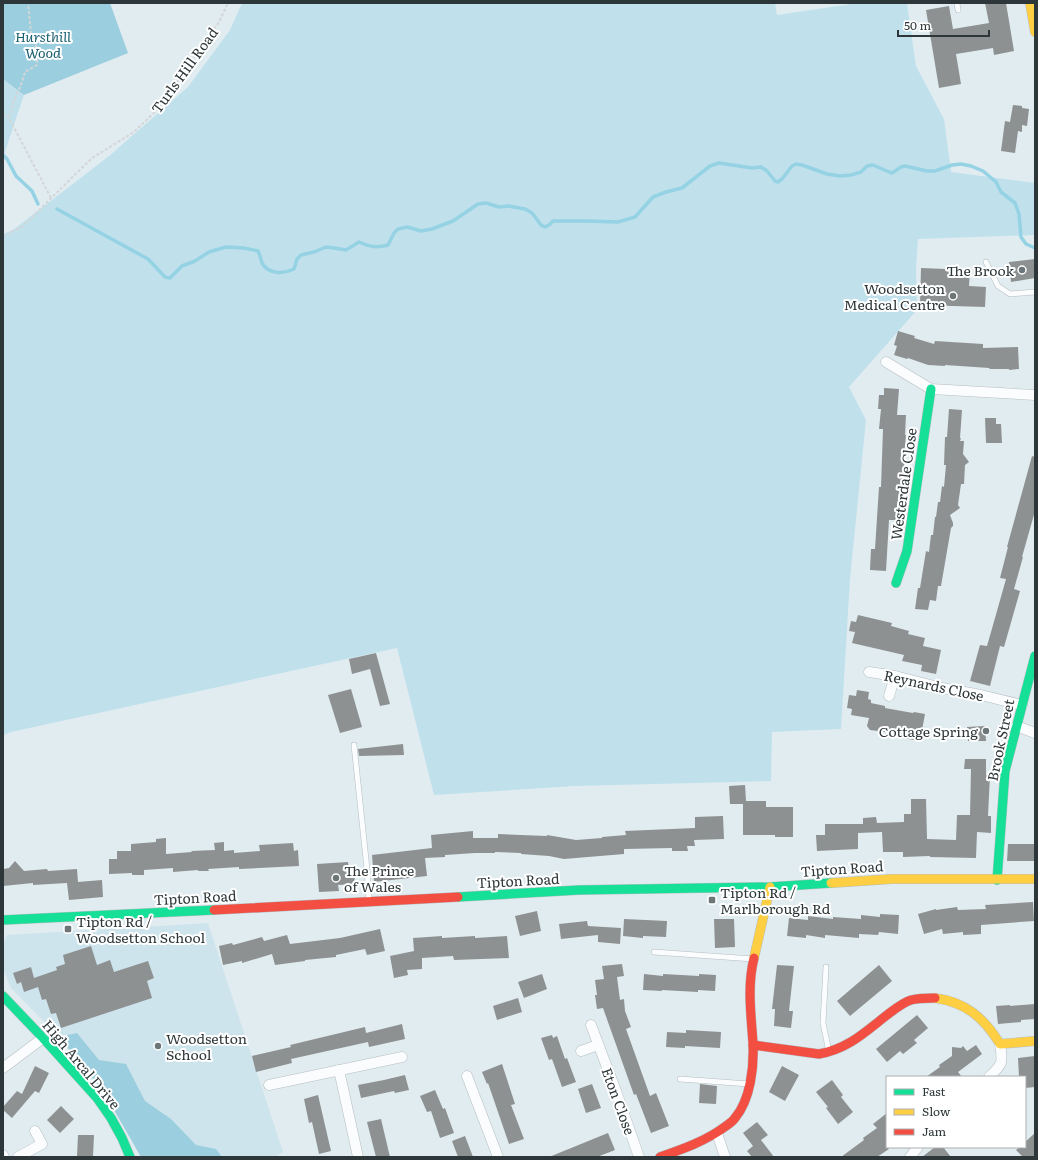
<svg xmlns="http://www.w3.org/2000/svg" width="1038" height="1160" font-family="Literata,serif">
<rect width="100%" height="100%" fill="#e1ecf1"/>
<polygon fill="#cee4ec" points="208,923 283,1152 275,1157 141,1157 105,1094 59,1037 11,988 3,968 3,944 7,935"/>
<g fill="#c0e1ec">
<polygon points="242,3 775,3 777,15 858,3 907,3 916,66 944,119 951,172 1035,183 1035,235 918,239 916,269 917,310 849,387 866,420 850,579 841,729 772,732 771,781 576,786 434,795 397,648 11,732 3,735 3,234 13,230 109,156 188,87 230,30"/>
<polygon points="3,79 24,95 3,158"/>
</g>
<g fill="#9bcede">
<polygon points="3,3 110,3 128,53 24,95 3,79"/>
<polygon points="77,1033 99,1060 126,1064 145,1101 171,1119 196,1145 216,1149 222,1157 141,1157 105,1094 59,1037"/>
</g>
<g fill="none" stroke-linecap="round" stroke-linejoin="round">
<g stroke="#94d2e4" stroke-width="3.5">
<polyline points="3,155 7,159 16,176 32,191 38,204"/>
<path d="M57 209 148 259 165 277 170 278 182 266 195 261 209 252 226 247 244 248 258 251C260 255 261 259 262 263 269 275 284 274 294 269L297 259 301 255 314 252 326 247 334 248 346 250 359 242C370 247 377 248 388 245L394 233 398 229 407 227 421 231 432 229 453 221 478 204 486 203 499 207 508 206 525 209 532 213 541 225 545 227 549 225 553 221H586L618 222 635 217 653 197 666 192 682 188 710 166 719 163 752 168 761 167 767 171 775 181 778 182 782 179 792 166 796 164 802 165 827 174 840 176 851 175 861 172 867 166 873 165 889 172 892 173 901 167 905 166 927 171H935L952 165 961 164 971 166 983 171 989 176 996 182 1001 192 1015 203 1019 214 1021 237 1026 244 1035 248"/>
</g>
</g>
<g fill="#8e9191">
<polygon points="985,3 1006,3 1014,51 994,55 993,48 956,54 961,84 939,88 926,10 949,6 953,29 989,23"/>
<polygon points="1013,105 1022,106 1022,108 1029,109 1027,126 1022,125 1022,132 1018,131 1015,153 1001,151 1005,121 1010,122"/>
<polygon points="1035,259 1035,278 1011,282 1009,262"/>
<polygon points="921,268 970,270 969,286 986,287 985,307 920,305"/>
<polygon points="898,331 915,336 914,338 934,344 935,341 983,344 983,348 1018,347 1019,369 1009,370 1009,369 990,369 989,368 945,365 945,366 928,365 908,358 907,359 894,355 897,346 894,345"/>
<polygon points="884,388 899,389 897,415 906,415 905,435 906,435 904,456 905,456 904,467 903,467 902,485 900,485 899,503 897,503 897,520 889,520 886,571 870,570 871,549 875,549 879,487 881,487 883,429 879,429 881,409 878,409 879,395 884,395"/>
<polygon points="949,409 962,410 960,438 961,438 960,441 964,441 963,454 969,462 965,465 964,484 961,484 958,505 960,508 950,515 953,523 953,526 951,528 941,586 938,586 936,601 930,600 928,610 915,609 918,588 920,588 926,551 929,552 931,535 933,535 935,517 936,517 938,502 940,502 942,486 944,487 946,465 944,465 945,437 947,437"/>
<polygon points="985,418 996,418 996,424 1001,424 1002,443 986,443"/>
<polygon points="1032,456 1035,457 1035,511 1022,557 1023,557 1014,589 1020,591 1004,647 1000,646 990,686 970,681 980,645 987,646 995,618 1006,579 1000,578 1008,547 1007,547"/>
<polygon points="858,615 892,623 891,626 909,631 908,634 925,638 923,646 941,650 936,674 921,671 922,665 902,661 904,655 852,643 855,632 849,631 851,621 856,622"/>
<polygon points="376,653 390,704 380,706 370,669 352,674 349,659"/>
<polygon points="351,689 362,727 340,733 328,695"/>
<polygon points="857,690 869,692 868,699 871,700 871,703 885,706 885,708 913,713 914,712 925,714 920,741 885,735 886,732 870,730 867,726 869,718 851,715 852,709 847,708 849,695 856,696"/>
<polygon points="985,726 986,741 968,741 967,727"/>
<polygon points="403,744 404,755 359,756 358,749"/>
<polygon points="965,759 986,759 986,775 990,775 988,816 991,816 991,833 977,832 976,858 930,857 930,856 903,857 903,852 883,852 882,832 858,833 858,849 817,851 816,835 825,835 825,824 863,824 863,818 876,817 877,823 904,822 904,814 911,814 911,799 926,799 927,839 956,840 957,815 970,815 971,769 964,769"/>
<polygon points="745,785 746,801 766,801 766,807 793,807 793,837 775,837 775,835 743,835 743,804 730,804 729,786"/>
<polygon points="723,816 724,839 694,840 695,846 687,846 688,851 672,851 672,848 624,849 624,854 564,859 549,856 521,854 521,853 495,852 495,853 475,853 445,855 445,857 425,858 427,876 374,882 372,855 432,848 431,835 473,831 473,838 498,838 498,834 547,836 547,835 576,840 602,838 602,837 626,835 625,831 695,828 695,817"/>
<polygon points="166,838 166,854 192,852 191,851 215,850 214,843 224,842 224,851 234,850 234,853 260,851 259,845 293,843 294,851 298,850 299,866 239,869 239,867 208,869 209,871 198,871 198,870 173,872 173,868 144,870 144,875 132,875 132,873 109,874 109,859 117,859 117,851 131,851 131,844 156,842 156,839"/>
<polygon points="1008,844 1035,844 1035,861 1007,861"/>
<polygon points="15,861 24,871 47,869 48,871 77,869 78,882 102,880 103,897 69,900 67,883 33,885 33,883 3,886 3,869 9,868"/>
<polygon points="348,862 349,871 354,871 355,884 338,885 339,891 319,892 317,864"/>
<polygon points="1033,902 1034,921 981,925 981,934 963,935 963,932 943,934 942,929 924,934 918,914 936,909 936,910 957,907 958,910 986,909 985,905"/>
<polygon points="537,911 541,931 520,936 515,916"/>
<polygon points="880,914 899,915 898,934 879,932 878,935 859,934 859,938 825,935 825,938 806,935 806,938 787,936 789,918 808,920 808,916 833,919 833,917 861,919 861,915 880,917"/>
<polygon points="624,919 667,921 666,937 643,936 643,938 623,936"/>
<polygon points="714,919 734,919 735,947 715,948"/>
<polygon points="587,921 588,926 621,928 620,944 598,942 598,935 561,939 559,924"/>
<polygon points="380,929 385,951 367,955 365,949 336,955 336,957 305,960 305,961 275,965 272,954 242,963 242,961 223,965 219,946 232,943 233,945 262,937 264,941 287,935 290,944 340,938"/>
<polygon points="442,936 442,938 475,936 475,938 507,936 509,958 454,960 453,956 422,958 422,969 407,970 408,975 394,978 390,956 414,951 413,938"/>
<polygon points="91,946 97,965 110,960 114,972 148,961 154,978 147,981 152,998 61,1028 56,1013 51,1014 46,999 42,1000 38,987 24,992 21,982 17,984 13,973 31,967 34,978 57,970 56,967 65,964 63,955"/>
<polygon points="622,964 624,976 617,977 620,1000 624,999 625,1011 631,1027 626,1029 650,1096 656,1093 669,1126 651,1133 636,1094 634,1095 603,1008 597,1009 595,995 597,995 595,980 604,979 602,966"/>
<polygon points="777,965 794,966 789,1011 793,1011 791,1028 774,1026 775,1009 772,1009"/>
<polygon points="879,965 892,981 850,1016 837,1001"/>
<polygon points="542,974 547,989 524,998 518,982"/>
<polygon points="644,974 663,976 663,974 699,976 699,974 716,975 715,991 698,990 698,992 662,990 662,991 643,990"/>
<polygon points="518,998 522,1012 497,1020 493,1006"/>
<polygon points="1035,1004 1035,1019 1021,1020 1021,1022 998,1024 996,1006 1010,1005 1010,1006"/>
<polygon points="917,1015 928,1028 914,1040 917,1043 903,1054 900,1051 887,1062 876,1049"/>
<polygon points="402,1024 405,1039 369,1047 368,1042 291,1059 292,1063 256,1072 252,1056 291,1047 290,1045 365,1027 366,1033"/>
<polygon points="686,1030 721,1032 720,1048 685,1046 685,1048 666,1047 667,1032 686,1033"/>
<polygon points="552,1035 553,1038 557,1036 565,1059 567,1058 576,1082 562,1087 552,1059 549,1060 541,1038"/>
<polygon points="976,1045 982,1054 958,1072 962,1077 926,1077 940,1067 939,1065 952,1056 952,1047 961,1048 963,1046 967,1051"/>
<polygon points="1035,1056 1035,1087 1025,1088 1025,1077 1019,1077 1018,1058"/>
<polygon points="502,1064 515,1104 511,1105 524,1139 509,1144 488,1083 487,1084 482,1072"/>
<polygon points="35,1066 49,1073 39,1093 35,1091 12,1118 3,1110 3,1107 17,1091 22,1094"/>
<polygon points="782,1066 799,1075 785,1101 769,1092"/>
<polygon points="405,1075 409,1090 395,1093 394,1091 361,1098 358,1085 384,1080"/>
<polygon points="832,1080 843,1095 841,1097 853,1112 838,1124 826,1108 828,1107 816,1092"/>
<polygon points="592,1084 601,1108 586,1113 578,1089"/>
<polygon points="700,1084 717,1086 716,1104 699,1103"/>
<polygon points="435,1090 443,1109 445,1108 454,1133 440,1138 431,1111 427,1112 420,1096"/>
<polygon points="318,1095 331,1151 319,1154 312,1122 309,1123 304,1099"/>
<polygon points="61,1106 74,1119 60,1133 47,1120"/>
<polygon points="887,1113 887,1147 889,1149 877,1157 841,1157 864,1140 863,1138 877,1128 873,1124"/>
<polygon points="381,1119 390,1157 376,1157 367,1122"/>
<polygon points="757,1122 768,1135 761,1140 774,1157 752,1157 747,1151 753,1146 743,1133"/>
<polygon points="608,1133 615,1150 597,1157 549,1157"/>
<polygon points="1035,1133 1035,1157 1023,1157 1016,1150 1020,1147 1025,1147 1025,1142"/>
<polygon points="78,1135 94,1135 93,1157 77,1157"/>
<polygon points="465,1136 473,1157 458,1157 452,1141"/>
<polygon points="935,1147 943,1147 951,1157 922,1157"/>
</g>
<g fill="none" stroke-linecap="round" stroke-linejoin="round">
<g stroke="#b6bec2" stroke-width="6">
<g id="lane">
<polyline points="957,3 958,10"/>
<polyline points="986,262 998,286 1010,294 1035,292"/>
<polyline points="354,745 367,869 369,901"/>
<polyline points="654,952 753,959"/>
<polyline points="826,967 823,1023 829,1052"/>
<polyline points="680,1079 749,1084"/>
</g>
</g>
<g stroke="#b6bec2" stroke-width="11">
<g id="street">
<polyline points="886,362 931,389 1035,395"/>
<polyline points="869,672 895,676 942,688 981,695 1022,705"/>
<polyline points="889,696 895,676"/>
<polyline points="1016,726 1035,733"/>
<polyline points="591,1025 616,1091 639,1157"/>
<polyline points="581,1051 598,1045"/>
<polyline points="3,1068 43,1038"/>
<polyline points="339,1070 358,1157"/>
<polyline points="467,1076 498,1157"/>
<path d="M989 1077C1003 1064 1003 1063 1000 1044"/>
<polyline points="269,1085 402,1057"/>
<polyline points="717,1133 725,1157"/>
<polyline points="3,1155 4,1157"/>
<polyline points="18,1157 42,1144 35,1131"/>
<polyline points="910,1157 918,1147"/>
</g>
</g>
<g stroke="#b6bec2" stroke-width="10">
<g id="fast">
<polyline points="896,583 907,551 931,389"/>
<polyline points="997,880 1005,771 1035,656"/>
<polyline points="458,897 579,890 770,887 831,883"/>
<polyline points="3,920 214,910"/>
<polyline points="3,996 43,1038 97,1098 111,1118 122,1138 130,1157"/>
</g>
</g>
<g stroke="#b6bec2" stroke-width="10">
<g id="slow">
<polyline points="1030,3 1035,32"/>
<polyline points="831,883 892,879 1035,879"/>
<polyline points="754,958 770,887"/>
<path d="M935 998C966 1002 984 1018 1000 1044L1035 1041"/>
</g>
</g>
<g stroke="#b6bec2" stroke-width="10">
<g id="jam">
<polyline points="214,910 458,897"/>
<path d="M753 1045 819 1054C848 1049 865 1032 887 1015 895 1009 902 1003 911 1000 919 998 927 998 935 998"/>
<path d="M660 1157C683 1149 706 1141 726 1126 729 1124 733 1121 735 1118 751 1099 754 1066 753 1043 751 1014 747 986 754 958"/>
</g>
</g>
<g stroke="#d3d6d7" stroke-width="2" stroke-dasharray="3 2" stroke-linecap="butt">
<polyline points="3,113 9,118 51,198"/>
<polyline points="9,118 14,100 21,85 25,72 37,65 37,48 31,33 28,3"/>
<polyline points="3,237 23,226 92,158 134,132 159,108 219,22 228,3"/>
</g>
<use href="#lane" stroke="#fafcfd" stroke-width="5"/>
<use href="#street" stroke="#fafcfd" stroke-width="10"/>
<use href="#fast" stroke="#16e098" stroke-width="9"/>
<use href="#slow" stroke="#ffcf43" stroke-width="9"/>
<use href="#jam" stroke="#f24e42" stroke-width="9"/>
</g>
<g fill="#6c7679" stroke="#fff" stroke-width="1.5">
<circle cx="1022" cy="270" r="4"/>
<circle cx="953" cy="296" r="4"/>
<circle cx="986" cy="731" r="4"/>
<circle cx="336" cy="878" r="4"/>
<rect x="708" y="896" width="8" height="8" rx="2"/>
<rect x="64" y="925" width="8" height="8" rx="2"/>
<circle cx="158" cy="1046" r="4"/>
</g>
<g text-anchor="middle" dominant-baseline="central" stroke-width="4" stroke-linejoin="round" paint-order="stroke">
<g font-size="14" font-style="italic" fill="#1a5f70" stroke="#fff">
<text x="43" y="36">Hursthill<tspan x="43" dy="16">Wood</tspan></text>
</g>
<g font-size="14" fill="#2d3638" stroke="#fff">
<text transform="translate(184 70) rotate(-54)">Turls Hill Road</text>
<text transform="translate(903 484) rotate(-82)">Westerdale Close</text>
<text transform="translate(934 685) rotate(12)">Reynards Close</text>
<text transform="translate(1000 740) rotate(-78)">Brook Street</text>
<text transform="translate(842 868) rotate(-4)">Tipton Road</text>
<text transform="translate(518 880) rotate(-3)">Tipton Road</text>
<text transform="translate(195 897) rotate(-3)">Tipton Road</text>
<text transform="translate(82 1064) rotate(50)">High Arcal Drive</text>
<text transform="translate(619 1101) rotate(70)">Eton Close</text>
</g>
<g font-size="14" fill="#2d3638" stroke="#fff" text-anchor="start">
<text x="1014" y="270" text-anchor="end">The Brook</text>
<text x="945" y="288" text-anchor="end">Woodsetton<tspan x="945" dy="16">Medical Centre</tspan></text>
<text x="978" y="731" text-anchor="end">Cottage Spring</text>
<text x="344" y="870">The Prince<tspan x="344" dy="16">of Wales</tspan></text>
<text x="720" y="892">Tipton Rd /<tspan x="720" dy="16">Marlborough Rd</tspan></text>
<text x="76" y="921">Tipton Rd /<tspan x="76" dy="16">Woodsetton School</tspan></text>
<text x="166" y="1038">Woodsetton<tspan x="166" dy="16">School</tspan></text>
</g>
</g>
<rect width="1038" height="1160" fill="none" stroke="#2d3638" stroke-width="8"/>
<rect x="886" y="1076" width="140" height="72" fill="#ffffff" stroke="#abafaf"/>
<rect x="894" y="1089" width="20" height="6" fill="#16e098" stroke="#abafaf"/>
<text x="922" y="1096" font-size="12" fill="#2d3638">Fast</text>
<rect x="894" y="1109" width="20" height="6" fill="#ffcf43" stroke="#abafaf"/>
<text x="922" y="1116" font-size="12" fill="#2d3638">Slow</text>
<rect x="894" y="1129" width="20" height="6" fill="#f24e42" stroke="#abafaf"/>
<text x="922" y="1136" font-size="12" fill="#2d3638">Jam</text>
<path d="M898 30v6h91v-6" fill="none" stroke="#2d3638" stroke-width="2"/>
<text x="904" y="30" font-size="12" fill="#2d3638" stroke="#ffffff" stroke-width="3" paint-order="stroke">50 m</text>
</svg>
